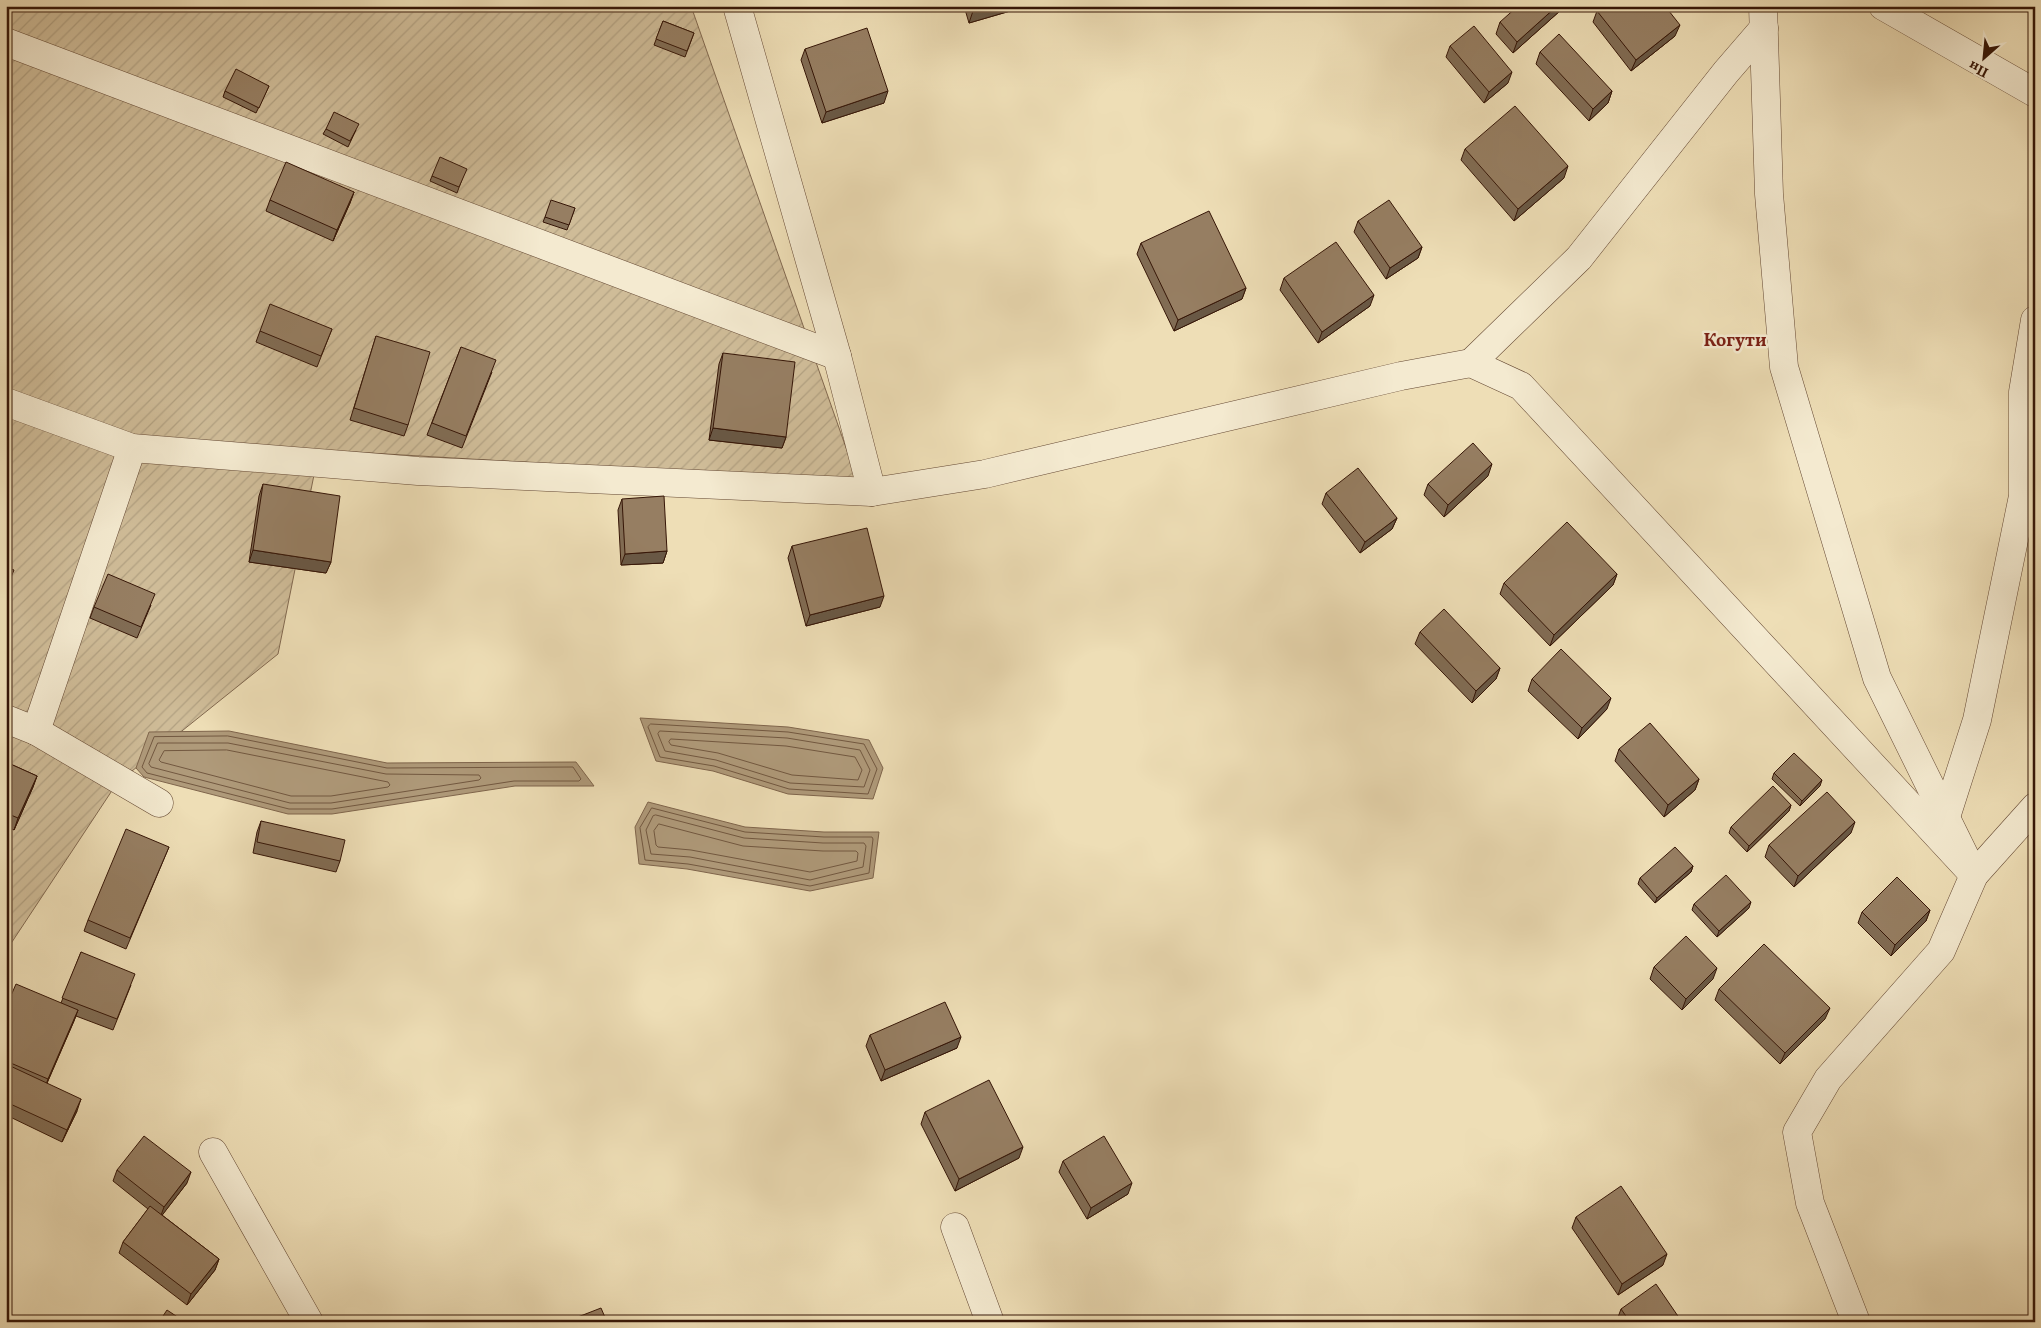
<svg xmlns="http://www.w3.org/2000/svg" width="2041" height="1328" font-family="Vollkorn,serif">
<defs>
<pattern id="garden-furrows" width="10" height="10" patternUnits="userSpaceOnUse" patternTransform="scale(1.25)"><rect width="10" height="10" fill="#cfbc98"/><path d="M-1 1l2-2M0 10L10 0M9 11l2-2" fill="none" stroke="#b2a182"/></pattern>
</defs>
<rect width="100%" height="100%" fill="#eedeb6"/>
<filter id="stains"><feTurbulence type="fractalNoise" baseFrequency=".004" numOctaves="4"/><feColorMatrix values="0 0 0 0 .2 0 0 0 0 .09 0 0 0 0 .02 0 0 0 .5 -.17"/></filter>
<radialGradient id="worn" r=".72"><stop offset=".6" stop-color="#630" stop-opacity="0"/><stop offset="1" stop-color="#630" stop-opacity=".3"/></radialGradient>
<polygon fill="url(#garden-furrows)" stroke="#826950" points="6,6 691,6 858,482 319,450 278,654 117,783 6,951"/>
<g fill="#af9a7a" stroke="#7f654c">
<polygon points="640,718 788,727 869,740 883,768 873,799 788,794 713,771 656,761"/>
<polygon points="229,731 387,763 576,762 594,786 515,786 332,814 288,814 144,777 136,768 149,732"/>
<polygon points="648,802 745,827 824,832 879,832 873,878 810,891 687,869 639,864 635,827"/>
</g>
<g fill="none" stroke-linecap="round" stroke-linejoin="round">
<g stroke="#725840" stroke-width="1">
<polygon points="651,724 788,732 864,744 877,769 868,794 789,789 714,766 660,757 648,727"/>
<polygon points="660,731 787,738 860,750 870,770 864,787 790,783 716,760 665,751 658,734"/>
<polygon points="228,736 387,768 573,767 581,779 579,781 514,781 332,809 289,809 147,773 142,767 154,737"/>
<polygon points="671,739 786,746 855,757 862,770 858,780 792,775 718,753 671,745 669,742"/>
<polygon points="158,743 228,743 386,774 479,775 481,778 479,780 331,803 290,803 151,767 149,764"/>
<polygon points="227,750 388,782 390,785 388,787 331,796 291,796 161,762 159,760 164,751"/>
<polygon points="652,808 745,832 824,837 872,837 873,839 869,873 810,886 688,864 645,860 640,828"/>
<polygon points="656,815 744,838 823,843 864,843 866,846 863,867 810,880 690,857 651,854 646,830 653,816"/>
<polygon points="659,824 743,846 823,851 856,851 858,853 857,861 810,872 691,850 658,847 656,845 654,831"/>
</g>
<g stroke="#644833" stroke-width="29">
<g id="minor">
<polyline points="737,6 837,356 872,492"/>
<polyline points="1763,6 1769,194 1784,367 1877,678 1974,875 1941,951 1828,1079 1797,1132 1810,1203 1856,1322"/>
<polyline points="1883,6 2035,93"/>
<polyline points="6,42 837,356"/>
<polyline points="1471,363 1579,258 1726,72 1764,28"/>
<polyline points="6,402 132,448 418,471 872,492 985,474 1401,376 1471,363 1521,386 1974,875 2035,807"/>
<polyline points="6,719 36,731 159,803"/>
<polyline points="36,731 132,448"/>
<polyline points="1946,817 1977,720 2023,496 2023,392 2035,320"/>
<polyline points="213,1152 309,1322"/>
<polyline points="955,1227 990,1322"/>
</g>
</g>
<use href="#minor" stroke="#f4ead0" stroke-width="28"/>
</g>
<g fill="#816c54" stroke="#361607">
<polygon points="964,6 1024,6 1024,7 969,23"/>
<polygon points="1561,10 1513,53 1496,34 1500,22"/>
<polygon points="1597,11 1675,36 1631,71 1593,22"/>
<polygon points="663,21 694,33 685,57 654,45"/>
<polygon points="1450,46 1508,83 1484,103 1446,57"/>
<polygon points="805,49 884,103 822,123 801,60"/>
<polygon points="1540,52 1612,91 1608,103 1589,121 1536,64"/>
<polygon points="269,86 256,113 223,97 225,91"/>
<polygon points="326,129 356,130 348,147 323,134"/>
<polygon points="1465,149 1564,178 1514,221 1461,160"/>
<polygon points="464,174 457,193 430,181 432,176"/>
<polygon points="354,192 350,203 333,241 266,211 270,200"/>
<polygon points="575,208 567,230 543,222 545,217"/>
<polygon points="1358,221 1422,247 1418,258 1386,279 1354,232"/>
<polygon points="1141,243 1246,288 1242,299 1174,331 1137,254"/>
<polygon points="1284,278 1370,306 1318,343 1280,290"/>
<polygon points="332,329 317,367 256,342 260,331"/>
<polygon points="376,336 408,425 404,436 350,420"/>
<polygon points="461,347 492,372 462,448 427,435"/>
<polygon points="723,353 786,437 782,448 709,440 719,364"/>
<polygon points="1488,476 1444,517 1424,495 1428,484"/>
<polygon points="263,484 331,562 326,573 249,562 259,496"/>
<polygon points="1326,493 1397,518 1392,529 1360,553 1322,504"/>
<polygon points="622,499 667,551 663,563 621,565 618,510"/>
<polygon points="792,546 880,607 806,626 788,558"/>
<polygon points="1617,574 1613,585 1550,646 1500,594 1504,583"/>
<polygon points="151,605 137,638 90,618 94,607"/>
<polygon points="1420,632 1500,668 1496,679 1472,703 1415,644"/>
<polygon points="1532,679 1607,709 1578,739 1528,691"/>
<polygon points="1619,749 1699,779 1695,790 1664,817 1615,761"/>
<polygon points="6,762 37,776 33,787 14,830 6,826"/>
<polygon points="1774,773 1820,786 1800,806 1772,779"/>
<polygon points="1791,805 1789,811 1747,852 1729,833 1731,827"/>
<polygon points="261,821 340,861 336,872 253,853 257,832"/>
<polygon points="1851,833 1794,887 1765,857 1769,845"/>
<polygon points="169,847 126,949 84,931 88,920"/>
<polygon points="1693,866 1691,872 1655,903 1638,884 1640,878"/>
<polygon points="1694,904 1749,908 1717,937 1692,910"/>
<polygon points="1930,910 1926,921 1891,956 1858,923 1862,912"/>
<polygon points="81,952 131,985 113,1030 76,1016 47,1083 77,1111 62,1142 6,1115 6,1007 61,1003"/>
<polygon points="1654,967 1713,979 1682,1010 1650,979"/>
<polygon points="1719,989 1825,1019 1780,1064 1715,1000"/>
<polygon points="870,1035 957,1048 881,1081 866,1046"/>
<polygon points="925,1112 1019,1158 955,1191 921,1124"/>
<polygon points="1063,1161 1128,1194 1087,1219 1059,1172"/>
<polygon points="117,1170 187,1183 162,1215 219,1259 215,1270 187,1305 119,1253 123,1242 148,1209 113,1181"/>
<polygon points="1576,1217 1663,1265 1618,1295 1572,1228"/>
<polygon points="1621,1309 1682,1322 1618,1322 1617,1320"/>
</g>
<g fill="#695845" stroke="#361607">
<polygon points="991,6 1024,6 1024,7 969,23 973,11"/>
<polygon points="1557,6 1563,6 1561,10 1513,53 1517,42"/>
<polygon points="1680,25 1675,36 1631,71 1636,60"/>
<polygon points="1512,72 1508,83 1484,103 1489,92"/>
<polygon points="888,91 884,103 822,123 826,112"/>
<polygon points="1612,91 1608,103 1589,121 1593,109"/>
<polygon points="1568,166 1564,178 1514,221 1518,209"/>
<polygon points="354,192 350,203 333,241 337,230"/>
<polygon points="1422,247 1418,258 1386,279 1390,268"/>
<polygon points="1246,288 1242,299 1174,331 1178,320"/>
<polygon points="1374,295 1370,306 1318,343 1322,332"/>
<polygon points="713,428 786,437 782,448 709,440"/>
<polygon points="1492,464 1488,476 1444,517 1448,505"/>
<polygon points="1397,518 1392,529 1360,553 1365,542"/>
<polygon points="253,550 331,562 326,573 249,562"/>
<polygon points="667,551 663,563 621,565 625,554"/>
<polygon points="1617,574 1613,585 1550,646 1554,635"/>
<polygon points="884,596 880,607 806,626 810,615"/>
<polygon points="1500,668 1496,679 1472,703 1476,691"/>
<polygon points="1611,698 1607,709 1578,739 1582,728"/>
<polygon points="37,776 33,787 14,830 18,818"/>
<polygon points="1699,779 1695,790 1664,817 1668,805"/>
<polygon points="1822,780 1820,786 1800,806 1802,801"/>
<polygon points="1791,805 1789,811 1747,852 1749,846"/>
<polygon points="1855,822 1851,833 1794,887 1798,876"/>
<polygon points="1693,866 1691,872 1655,903 1657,898"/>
<polygon points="1751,902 1749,908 1717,937 1719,931"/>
<polygon points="1930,910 1926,921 1891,956 1895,945"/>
<polygon points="1717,968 1713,979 1682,1010 1686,999"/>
<polygon points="1830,1008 1825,1019 1780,1064 1785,1053"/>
<polygon points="78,1010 74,1021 44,1090 48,1079"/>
<polygon points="961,1037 957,1048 881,1081 885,1070"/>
<polygon points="81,1099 77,1111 62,1142 67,1130"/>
<polygon points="1023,1147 1019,1158 955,1191 959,1179"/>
<polygon points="191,1172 187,1183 160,1218 164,1207"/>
<polygon points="1132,1183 1128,1194 1087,1219 1091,1208"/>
<polygon points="1667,1254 1663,1265 1618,1295 1622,1284"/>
<polygon points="219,1259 215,1270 187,1305 191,1294"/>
</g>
<g fill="#967e62" stroke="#361607">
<polygon points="972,6 991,6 973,11"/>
<polygon points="1518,6 1557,6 1517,42 1500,22"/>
<polygon points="1603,6 1665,6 1680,25 1636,60 1597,11"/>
<polygon points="663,21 694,33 687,51 656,39"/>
<polygon points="1474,26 1512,72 1489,92 1450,46"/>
<polygon points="867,28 888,91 826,112 805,49"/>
<polygon points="1559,34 1612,91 1593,109 1540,52"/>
<polygon points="236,69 269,86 259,108 225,91"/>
<polygon points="1515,106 1568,166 1518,209 1465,149"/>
<polygon points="334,112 359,124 350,141 326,129"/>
<polygon points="440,157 467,169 459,187 432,176"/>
<polygon points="286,162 354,192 337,230 270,200"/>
<polygon points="551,200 575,208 569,225 545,217"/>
<polygon points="1389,200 1422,247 1390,268 1358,221"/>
<polygon points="1209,211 1246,288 1178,320 1141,243"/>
<polygon points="1336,242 1374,295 1322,332 1284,278"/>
<polygon points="270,304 332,329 321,356 260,331"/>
<polygon points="376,336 430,352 408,425 354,408"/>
<polygon points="461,347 496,360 466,436 432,423"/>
<polygon points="723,353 795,362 786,437 713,428"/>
<polygon points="1473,443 1492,464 1448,505 1428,484"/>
<polygon points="1358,468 1397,518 1365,542 1326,493"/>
<polygon points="263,484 340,496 331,562 253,550"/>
<polygon points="664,496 667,551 625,554 622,499"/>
<polygon points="1567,522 1617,574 1554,635 1504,583"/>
<polygon points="867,528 884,596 810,615 792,546"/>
<polygon points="6,567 14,570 6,589"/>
<polygon points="108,574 155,594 141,627 94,607"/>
<polygon points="1444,609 1500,668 1476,691 1420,632"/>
<polygon points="1561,649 1611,698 1582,728 1532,679"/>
<polygon points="1650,723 1699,779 1668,805 1619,749"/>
<polygon points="1794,753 1822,780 1802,801 1774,773"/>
<polygon points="6,762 37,776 18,818 6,813"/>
<polygon points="1773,786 1791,805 1749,846 1731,827"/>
<polygon points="1827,792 1855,822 1798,876 1769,845"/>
<polygon points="261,821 345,840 340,861 257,842"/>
<polygon points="126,829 169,847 130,938 88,920"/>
<polygon points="1675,847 1693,866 1657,898 1640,878"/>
<polygon points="1726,875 1751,902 1719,931 1694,904"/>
<polygon points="1897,877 1930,910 1895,945 1862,912"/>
<polygon points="1686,936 1717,968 1686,999 1654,967"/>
<polygon points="1764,944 1830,1008 1785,1053 1719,989"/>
<polygon points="81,952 135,974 117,1019 62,998"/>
<polygon points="16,984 78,1010 48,1079 6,1061 6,1007"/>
<polygon points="945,1002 961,1037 885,1070 870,1035"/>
<polygon points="6,1064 81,1099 67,1130 6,1102"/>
<polygon points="989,1080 1023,1147 959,1179 925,1112"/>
<polygon points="144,1136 191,1172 164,1207 117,1170"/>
<polygon points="1104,1136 1132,1183 1091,1208 1063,1161"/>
<polygon points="1621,1186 1667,1254 1622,1284 1576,1217"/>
<polygon points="150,1206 219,1259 191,1294 123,1242"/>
<polygon points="1656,1284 1682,1322 1630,1322 1621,1309"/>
<polygon points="601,1308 607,1322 565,1322"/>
<polygon points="167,1310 185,1322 159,1322"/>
</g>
<g text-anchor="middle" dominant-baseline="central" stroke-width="5" stroke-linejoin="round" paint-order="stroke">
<g font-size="18" font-weight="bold" fill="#7a1f14" stroke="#f4ead0">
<text x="1735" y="341">Когути</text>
</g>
</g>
<rect width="2041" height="1328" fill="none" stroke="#eedeb6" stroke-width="25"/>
<rect x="8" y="8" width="2026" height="1313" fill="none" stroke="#361607" stroke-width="2.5"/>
<rect x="12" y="12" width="2016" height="1303" fill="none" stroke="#361607"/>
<g transform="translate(1984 58) rotate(207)" stroke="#f4ead0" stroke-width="4" paint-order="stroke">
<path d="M0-4L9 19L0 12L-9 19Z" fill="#361607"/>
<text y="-8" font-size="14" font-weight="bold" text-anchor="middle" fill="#361607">Пн</text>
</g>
<rect width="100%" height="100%" filter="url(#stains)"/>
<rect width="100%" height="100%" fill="url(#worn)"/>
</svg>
